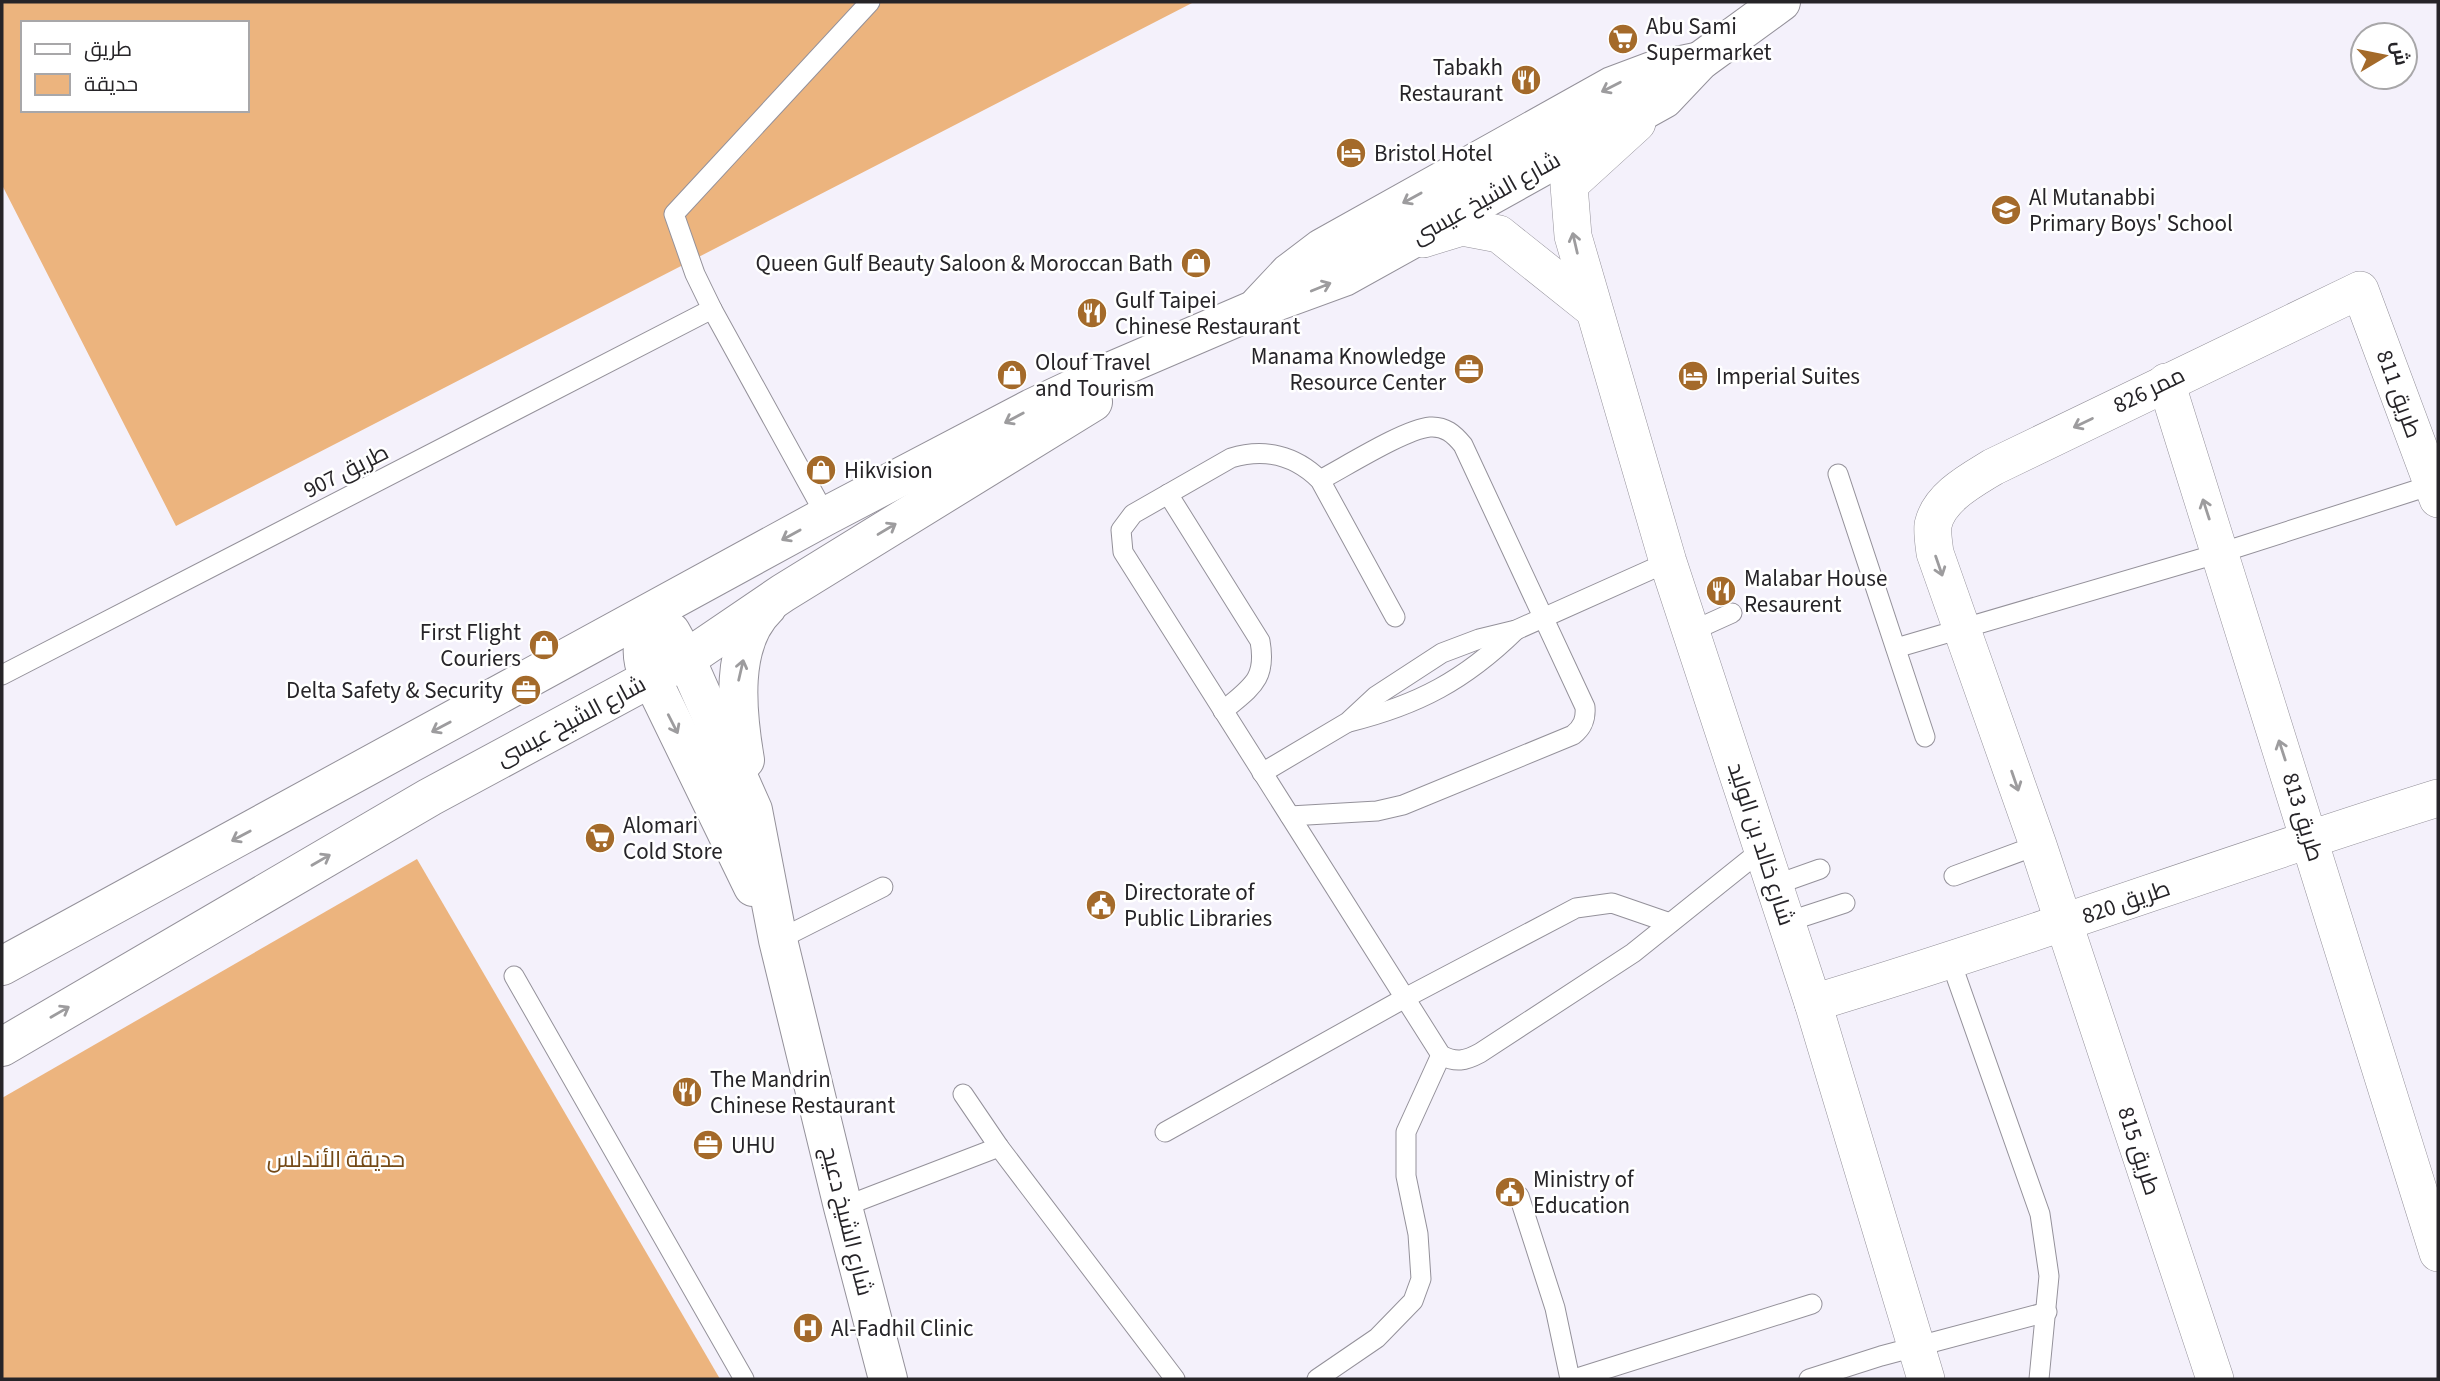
<svg xmlns="http://www.w3.org/2000/svg" width="2440" height="1381" font-family="'Source Sans 3',Cairo,sans-serif">
<rect width="100%" height="100%" fill="#f4f1fb"/>
<g fill="#ecb47e" fill-rule="evenodd">
<path d="M2 2H1194L176 526 2 185ZM23 23H247V110H23Z"/>
<polygon points="417,859 720,1379 2,1379 2,1098"/>
</g>
<g fill="none" stroke-linecap="round" stroke-linejoin="round">
<g stroke="#94919a" stroke-width="21">
<g id="lane">
<polyline points="712,309 826,516"/>
<polyline points="1838,474 1925,737"/>
<path d="M1168 494 1260 641C1267 680 1251 687 1223 711"/>
<path d="M1395 617 1320 480C1295 455 1264 448 1231 458L1133 514 1121 530 1123 552 1441 1055C1456 1063 1465 1061 1480 1053L1633 953 1764 848"/>
<polyline points="1690,632 1732,613"/>
<polyline points="1896,648 2220,553 2438,483"/>
<polyline points="2,675 712,309 695,274 674,214 870,2"/>
<path d="M1349 722C1418 705 1465 680 1516 630"/>
<polyline points="1262,773 1348,722 1376,696 1442,653 1479,639 1516,630 1668,562"/>
<path d="M1290 816 1377 811 1403 805 1573 735C1583 727 1586 719 1585 707L1463 445C1454 434 1445 426 1430 427 1405 429 1345 467 1320 480"/>
<polyline points="1954,876 2038,845"/>
<polyline points="1775,885 1820,869"/>
<polyline points="1787,922 1845,903"/>
<polyline points="778,940 883,887"/>
<polyline points="1951,962 2040,1214 2049,1276 2039,1379"/>
<polyline points="514,976 744,1379"/>
<polyline points="963,1094 999,1147 1175,1379"/>
<polyline points="1165,1132 1405,998 1576,908 1612,903 1670,923"/>
<polyline points="1519,1196 1555,1308 1570,1379"/>
<polyline points="843,1207 999,1147"/>
<polyline points="1317,1379 1377,1338 1413,1301 1421,1279 1418,1234 1406,1176 1406,1132 1441,1055"/>
<polyline points="1574,1379 1812,1304"/>
<polyline points="1809,1379 1881,1356 2047,1312"/>
</g>
</g>
<g stroke="#94919a" stroke-width="38">
<g id="street">
<polyline points="1637,123 1569,185 1573,236 1668,562 1813,1003 1926,1379"/>
<polyline points="1423,239 1462,227 1499,234 1593,309"/>
<polyline points="2166,382 2438,1253"/>
<path d="M1813 1003C2023 940 2229 863 2438 798"/>
<path d="M2215 1379 2038 845 1935 553C1934 545 1932 533 1933 525 1939 497 1972 480 1993 467L2360 290 2438 499"/>
</g>
</g>
<g stroke="#94919a" stroke-width="40">
<g id="secondary">
<polyline points="1259,305 1289,273 1322,248 1612,86 1652,71 1700,61"/>
<path d="M666 606C648 624 639 639 644 663L753 887"/>
<polyline points="622,629 650,625 671,632 686,659 753,810 778,940 843,1207 888,1379"/>
<path d="M745 760C737 713 729 643 767 607"/>
<polyline points="2,966 826,516 1032,408 1100,376 1256,309 1344,277 1664,99 1700,61 1781,2"/>
<polyline points="2,1047 430,797 686,659 783,593 1093,402"/>
</g>
</g>
<use href="#lane" stroke="#fff" stroke-width="19"/>
<use href="#street" stroke="#fff" stroke-width="37"/>
<use href="#secondary" stroke="#fff" stroke-width="38"/>
</g>
<defs><path id="oneway-shaft" d="M-6 0H5M1.5-3L5.5 0L1.5 3" fill="none" stroke-width="1.6" stroke-linecap="round" stroke-linejoin="round" transform="scale(1.75)"/></defs>
<g stroke="#9d9c9e">
<use href="#oneway-shaft" transform="translate(1611 87) rotate(153)"/>
<use href="#oneway-shaft" transform="translate(1412 198) rotate(151)"/>
<use href="#oneway-shaft" transform="translate(1575 243) rotate(-103)"/>
<use href="#oneway-shaft" transform="translate(1321 287) rotate(-22)"/>
<use href="#oneway-shaft" transform="translate(1014 418) rotate(152)"/>
<use href="#oneway-shaft" transform="translate(2083 423) rotate(154)"/>
<use href="#oneway-shaft" transform="translate(2206 509) rotate(-108)"/>
<use href="#oneway-shaft" transform="translate(887 529) rotate(-31)"/>
<use href="#oneway-shaft" transform="translate(791 535) rotate(151)"/>
<use href="#oneway-shaft" transform="translate(1939 566) rotate(71)"/>
<use href="#oneway-shaft" transform="translate(741 670) rotate(-77)"/>
<use href="#oneway-shaft" transform="translate(673 724) rotate(63)"/>
<use href="#oneway-shaft" transform="translate(441 727) rotate(152)"/>
<use href="#oneway-shaft" transform="translate(2282 750) rotate(-108)"/>
<use href="#oneway-shaft" transform="translate(2015 781) rotate(71)"/>
<use href="#oneway-shaft" transform="translate(241 836) rotate(152)"/>
<use href="#oneway-shaft" transform="translate(321 860) rotate(-30)"/>
<use href="#oneway-shaft" transform="translate(60 1012) rotate(-30)"/>
</g>
<defs>
<g id="supermarket-disc" transform="scale(1.575)"><circle r="9.5" fill="#a46a2a" stroke="#fff"/><path d="M-6-5.5h2.5l.6 2H6L4.5 2H-2.5L-4.4-4H-6ZM-1.5 3.2a1.3 1.3 0 1 0 .1 0ZM3 3.2a1.3 1.3 0 1 0 .1 0Z" fill="#fff"/></g>
<g id="restaurant-disc" transform="scale(1.575)"><circle r="9.5" fill="#a46a2a" stroke="#fff"/><path d="M-5-6h1v4h1v-4h1v4h1v-4h1v5L-1.5 .5V6h-2V.5L-5-1ZM5-6V6H3V1.5H1.5Q1.5-4 5-6Z" fill="#fff"/></g>
<g id="hotel-disc" transform="scale(1.575)"><circle r="9.5" fill="#a46a2a" stroke="#fff"/><path d="M-6-4.5h1.5V1H6V5H4.5V3h-9V5H-6ZM-4 0a1.8 1.8 0 1 1 3.6 0ZM.5 0V-2.5h3Q6-2.5 6 0Z" fill="#fff"/></g>
<g id="school-disc" transform="scale(1.575)"><circle r="9.5" fill="#a46a2a" stroke="#fff"/><path d="M0-5L7-2L0 1L-7-2ZM-4 1L0 2.5L4 1V4Q0 6-4 4Z" fill="#fff"/></g>
<g id="shop-disc" transform="scale(1.575)"><circle r="9.5" fill="#a46a2a" stroke="#fff"/><path d="M-5-2.5h2.3a2.7 3.5 0 0 1 5.4 0H5L5.5 6h-11ZM-1.5-2.5h3a1.5 2.3 0 0 0-3 0Z" fill="#fff"/></g>
<g id="office-disc" transform="scale(1.575)"><circle r="9.5" fill="#a46a2a" stroke="#fff"/><path d="M-6-3h4V-5.5h4V-3h4V5H-6ZM-1-4.5V-3h2v-1.5ZM-6 0V1H6V0Z" fill="#fff"/></g>
<g id="civic-disc" transform="scale(1.575)"><circle r="9.5" fill="#a46a2a" stroke="#fff"/><path d="M-.6-6.5H3V-4.5H.6V-3L4-1V1h2V6H-6V1h2V-1L-.6-3ZM-1.2 2.5V6h2.4V2.5Z" fill="#fff"/></g>
<g id="hospital-disc" transform="scale(1.575)"><circle r="9.5" fill="#a46a2a" stroke="#fff"/><path d="M-5-5h3v3.5h4V-5h3V5h-3V1.5h-4V5h-3Z" fill="#fff"/></g>
</defs>
<g fill-rule="evenodd">
<use href="#supermarket-disc" x="1623" y="39"/>
<use href="#restaurant-disc" x="1526" y="80"/>
<use href="#hotel-disc" x="1351" y="153"/>
<use href="#school-disc" x="2006" y="210"/>
<use href="#shop-disc" x="1196" y="263"/>
<use href="#restaurant-disc" x="1092" y="313"/>
<use href="#office-disc" x="1469" y="369"/>
<use href="#shop-disc" x="1012" y="375"/>
<use href="#hotel-disc" x="1693" y="376"/>
<use href="#shop-disc" x="821" y="470"/>
<use href="#restaurant-disc" x="1721" y="591"/>
<use href="#shop-disc" x="544" y="645"/>
<use href="#office-disc" x="526" y="690"/>
<use href="#supermarket-disc" x="600" y="838"/>
<use href="#civic-disc" x="1101" y="905"/>
<use href="#restaurant-disc" x="687" y="1092"/>
<use href="#office-disc" x="708" y="1145"/>
<use href="#civic-disc" x="1510" y="1192"/>
<use href="#hospital-disc" x="808" y="1328"/>
</g>
<g text-anchor="middle" dominant-baseline="central" stroke-width="5" stroke-linejoin="round" paint-order="stroke">
<g font-size="23" fill="#262428" stroke="#fff" text-anchor="start">
<text x="1646" y="26">Abu Sami<tspan x="1646" dy="26">Supermarket</tspan></text>
<text x="1503" y="67" text-anchor="end">Tabakh<tspan x="1503" dy="26">Restaurant</tspan></text>
<text x="1374" y="153">Bristol Hotel</text>
<text x="2029" y="197">Al Mutanabbi<tspan x="2029" dy="26">Primary Boys' School</tspan></text>
<text x="1173" y="263" text-anchor="end">Queen Gulf Beauty Saloon &amp; Moroccan Bath</text>
<text x="1115" y="300">Gulf Taipei<tspan x="1115" dy="26">Chinese Restaurant</tspan></text>
<text x="1446" y="356" text-anchor="end">Manama Knowledge<tspan x="1446" dy="26">Resource Center</tspan></text>
<text x="1035" y="362">Olouf Travel<tspan x="1035" dy="26">and Tourism</tspan></text>
<text x="1716" y="376">Imperial Suites</text>
<text x="844" y="470">Hikvision</text>
<text x="1744" y="578">Malabar House<tspan x="1744" dy="26">Resaurent</tspan></text>
<text x="521" y="632" text-anchor="end">First Flight<tspan x="521" dy="26">Couriers</tspan></text>
<text x="503" y="690" text-anchor="end">Delta Safety &amp; Security</text>
<text x="623" y="825">Alomari<tspan x="623" dy="26">Cold Store</tspan></text>
<text x="1124" y="892">Directorate of<tspan x="1124" dy="26">Public Libraries</tspan></text>
<text x="710" y="1079">The Mandrin<tspan x="710" dy="26">Chinese Restaurant</tspan></text>
<text x="731" y="1145">UHU</text>
<text x="1533" y="1179">Ministry of<tspan x="1533" dy="26">Education</tspan></text>
<text x="831" y="1328">Al-Fadhil Clinic</text>
</g>
<g font-size="23" fill="#262428" stroke="#fff">
<text transform="translate(1486 198) rotate(-29)">شارع الشيخ عيسى</text>
<text transform="translate(2149 390) rotate(-26)">ممر 826</text>
<text transform="translate(2399 394) rotate(70)">طريق 811</text>
<text transform="translate(346 471) rotate(-27)">طريق 907</text>
<text transform="translate(571 721) rotate(-28)">شارع الشيخ عيسى</text>
<text transform="translate(2303 817) rotate(73)">طريق 813</text>
<text transform="translate(1761 844) rotate(72)">شارع خالد بن الوليد</text>
<text transform="translate(2126 902) rotate(-19)">طريق 820</text>
<text transform="translate(2139 1151) rotate(72)">طريق 815</text>
<text transform="translate(847 1221) rotate(76)">شارع الشيخ دعيج</text>
</g>
<g font-size="23" fill="#744916" stroke="#fff">
<text x="336" y="1159">حديقة الأندلس</text>
</g>
</g>
<rect width="2440" height="1381" fill="none" stroke="#262428" stroke-width="7"/>
<rect x="21" y="21" width="228" height="91" fill="#ffffff" stroke="#a8a7a9" stroke-width="2"/>
<rect x="35" y="44" width="35" height="10" fill="#ffffff" stroke="#a8a7a9" stroke-width="2"/>
<text x="84" y="56" font-size="21" fill="#262428">طريق</text>
<rect x="35" y="74" width="35" height="21" fill="#ecb47e" stroke="#a8a7a9" stroke-width="2"/>
<text x="84" y="91" font-size="21" fill="#262428">حديقة</text>
<g transform="translate(2384 56) rotate(80)"><circle r="33" fill="#ffffff" stroke="#a8a7a9" stroke-width="2"/>
<path d="M0-5L12 26L0 18L-12 26Z" fill="#a46a2a"/>
<text y="-10" font-size="19" font-weight="bold" text-anchor="middle" fill="#262428">ش</text>
</g>
</svg>
